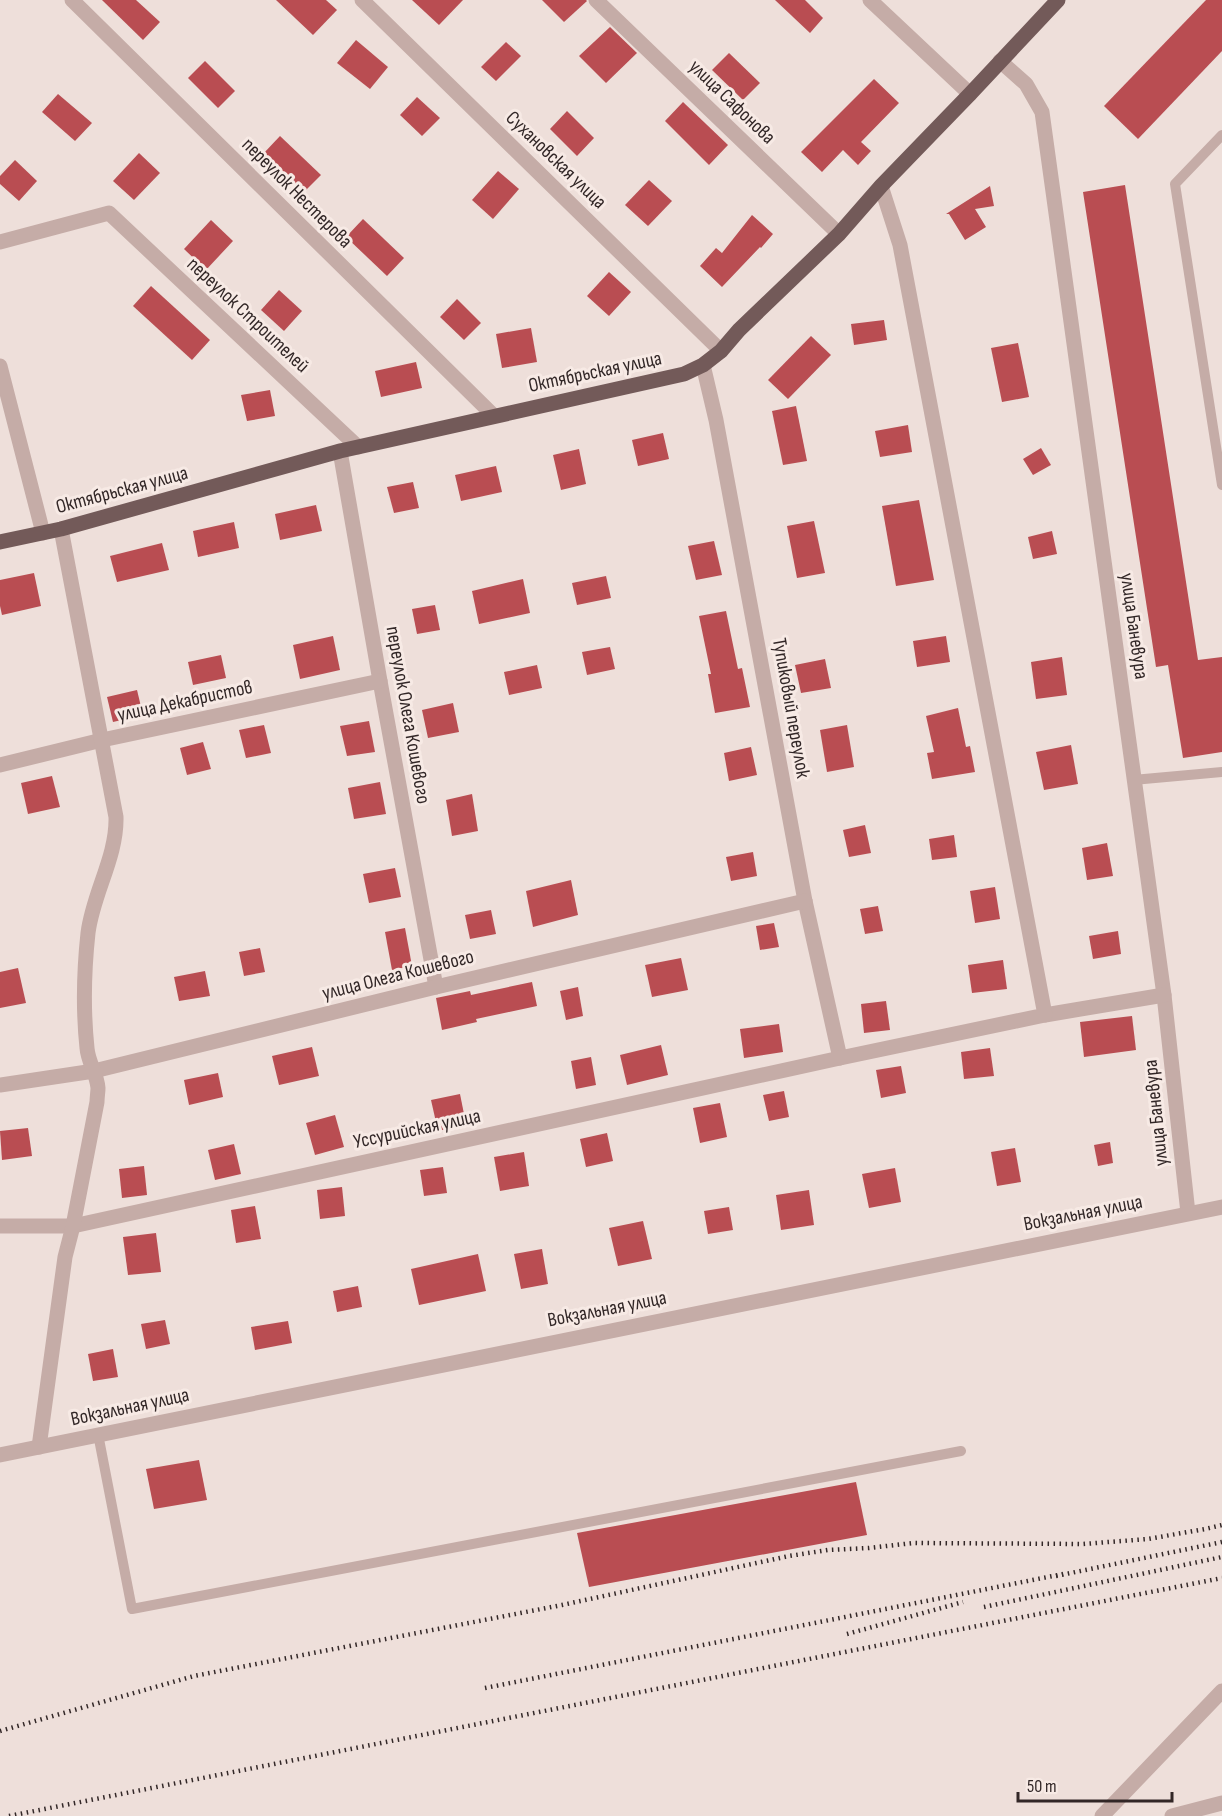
<svg xmlns="http://www.w3.org/2000/svg" width="1222" height="1816" font-family="'Sofia Sans Condensed',sans-serif">
<rect width="100%" height="100%" fill="#eedfda"/>
<g fill="#b94d52">
<polygon points="102,0 136,0 160,22 143,40"/>
<polygon points="276,0 326,0 337,10 313,35"/>
<polygon points="412,0 463,0 439,25"/>
<polygon points="542,0 586,0 587,1 564,22"/>
<polygon points="775,0 805,0 823,18 810,33"/>
<polygon points="1206,0 1222,0 1222,51 1138,139 1104,106"/>
<polygon points="610,27 637,53 606,83 579,56"/>
<polygon points="356,40 388,67 370,89 337,63"/>
<polygon points="506,42 521,56 496,81 481,67"/>
<polygon points="729,53 760,83 743,100 712,70"/>
<polygon points="205,61 235,91 218,108 188,78"/>
<polygon points="874,79 899,103 861,142 871,151 858,165 843,150 822,172 801,152"/>
<polygon points="58,94 92,123 75,141 42,112"/>
<polygon points="417,97 440,118 422,136 400,115"/>
<polygon points="683,102 728,145 709,165 665,121"/>
<polygon points="567,111 594,138 577,156 550,129"/>
<polygon points="280,136 321,175 304,192 263,154"/>
<polygon points="139,153 160,173 134,200 113,181"/>
<polygon points="15,160 37,181 19,201 0,184 0,176"/>
<polygon points="498,171 519,189 493,219 472,200"/>
<polygon points="649,180 672,201 648,226 625,205"/>
<polygon points="1125,185 1198,660 1222,657 1222,752 1183,758 1168,665 1156,667 1083,192"/>
<polygon points="990,186 994,206 975,209 986,227 965,240 949,214 946,214"/>
<polygon points="752,215 773,234 761,248 760,247 722,287 700,266 716,248 722,253"/>
<polygon points="363,219 404,258 387,276 346,237"/>
<polygon points="211,220 233,241 206,270 184,249"/>
<polygon points="609,272 631,292 609,316 587,296"/>
<polygon points="151,286 210,340 192,360 133,306"/>
<polygon points="279,290 302,311 284,331 261,310"/>
<polygon points="457,299 481,323 464,340 440,317"/>
<polygon points="884,320 887,340 854,345 851,324"/>
<polygon points="531,328 537,362 502,368 496,334"/>
<polygon points="811,336 831,355 788,399 768,380"/>
<polygon points="1018,343 1029,397 1002,402 991,348"/>
<polygon points="416,362 422,388 381,397 375,371"/>
<polygon points="270,390 275,416 247,421 241,395"/>
<polygon points="796,406 807,461 783,465 772,411"/>
<polygon points="908,425 912,452 880,457 875,431"/>
<polygon points="663,433 669,459 638,466 632,440"/>
<polygon points="1041,448 1051,465 1033,475 1023,459"/>
<polygon points="579,449 586,484 561,490 553,455"/>
<polygon points="496,466 502,492 461,501 455,475"/>
<polygon points="413,482 419,508 394,513 387,487"/>
<polygon points="919,500 934,580 896,586 882,506"/>
<polygon points="316,505 322,531 280,540 275,514"/>
<polygon points="814,521 825,573 797,578 787,526"/>
<polygon points="234,522 239,548 198,557 193,531"/>
<polygon points="1052,531 1057,554 1033,559 1028,537"/>
<polygon points="714,541 722,575 696,580 688,546"/>
<polygon points="162,543 169,570 117,582 110,556"/>
<polygon points="34,573 41,606 2,615 0,606 0,580"/>
<polygon points="606,576 611,598 577,605 572,583"/>
<polygon points="523,579 530,613 479,624 472,591"/>
<polygon points="435,605 440,630 417,634 412,609"/>
<polygon points="726,611 738,669 742,668 750,707 715,713 708,674 711,674 699,616"/>
<polygon points="333,636 340,670 300,679 293,645"/>
<polygon points="946,636 950,662 917,667 913,641"/>
<polygon points="610,647 615,669 587,675 582,652"/>
<polygon points="221,655 226,678 193,685 188,662"/>
<polygon points="1062,657 1067,695 1036,699 1031,662"/>
<polygon points="825,659 831,688 801,693 795,665"/>
<polygon points="537,665 542,688 509,695 504,672"/>
<polygon points="137,690 143,715 113,722 107,697"/>
<polygon points="453,703 459,732 428,738 422,710"/>
<polygon points="958,708 966,747 970,746 975,772 932,779 927,753 934,752 926,716"/>
<polygon points="369,721 375,752 347,756 340,726"/>
<polygon points="264,725 271,753 246,758 239,730"/>
<polygon points="847,725 854,767 827,772 820,730"/>
<polygon points="203,742 211,769 187,775 180,748"/>
<polygon points="1071,745 1078,784 1044,790 1036,752"/>
<polygon points="751,747 757,775 729,781 724,753"/>
<polygon points="52,776 60,807 28,814 21,783"/>
<polygon points="380,782 386,814 354,819 348,788"/>
<polygon points="472,794 478,831 452,836 446,800"/>
<polygon points="865,825 871,853 849,857 843,830"/>
<polygon points="954,835 957,857 932,860 929,839"/>
<polygon points="1107,843 1113,876 1087,880 1082,848"/>
<polygon points="753,852 757,876 731,881 726,857"/>
<polygon points="395,868 401,897 369,903 363,874"/>
<polygon points="571,880 578,915 533,927 526,891"/>
<polygon points="995,887 1000,919 975,923 970,891"/>
<polygon points="878,906 883,931 865,934 860,909"/>
<polygon points="491,910 496,934 470,939 465,915"/>
<polygon points="774,923 779,947 760,950 756,926"/>
<polygon points="405,928 412,966 392,970 385,932"/>
<polygon points="1118,931 1121,954 1093,959 1089,936"/>
<polygon points="260,948 265,972 244,976 239,952"/>
<polygon points="681,958 688,990 652,997 645,965"/>
<polygon points="1003,960 1007,989 972,993 968,965"/>
<polygon points="18,968 26,1003 0,1008 0,972"/>
<polygon points="205,971 210,996 179,1001 174,977"/>
<polygon points="532,982 537,1006 476,1019 477,1022 442,1030 436,998 470,991 471,995"/>
<polygon points="578,987 583,1016 566,1020 560,991"/>
<polygon points="886,1001 890,1030 864,1033 861,1004"/>
<polygon points="1132,1016 1136,1050 1084,1057 1080,1022"/>
<polygon points="779,1024 783,1052 744,1058 740,1029"/>
<polygon points="661,1045 668,1075 627,1085 620,1055"/>
<polygon points="312,1047 319,1076 279,1085 272,1056"/>
<polygon points="990,1048 994,1076 964,1079 961,1052"/>
<polygon points="591,1057 596,1085 576,1089 571,1061"/>
<polygon points="901,1066 906,1093 881,1098 876,1070"/>
<polygon points="218,1073 223,1097 189,1105 184,1080"/>
<polygon points="784,1091 789,1117 769,1121 763,1095"/>
<polygon points="460,1094 466,1124 438,1131 431,1100"/>
<polygon points="720,1103 727,1137 700,1143 693,1108"/>
<polygon points="335,1115 344,1147 315,1155 306,1123"/>
<polygon points="28,1128 32,1156 2,1160 0,1131"/>
<polygon points="607,1133 613,1161 586,1167 580,1139"/>
<polygon points="1110,1142 1113,1163 1098,1166 1094,1145"/>
<polygon points="234,1144 241,1174 215,1180 208,1150"/>
<polygon points="1015,1148 1021,1182 997,1186 991,1152"/>
<polygon points="524,1152 529,1186 500,1191 494,1157"/>
<polygon points="144,1166 147,1195 122,1198 119,1169"/>
<polygon points="443,1167 447,1193 424,1196 420,1170"/>
<polygon points="895,1168 901,1202 869,1208 862,1174"/>
<polygon points="342,1187 345,1216 320,1219 317,1190"/>
<polygon points="809,1190 814,1225 781,1230 776,1195"/>
<polygon points="255,1206 261,1239 236,1243 231,1210"/>
<polygon points="729,1207 733,1230 708,1234 704,1211"/>
<polygon points="643,1221 652,1259 618,1266 609,1228"/>
<polygon points="156,1233 161,1272 128,1275 123,1237"/>
<polygon points="542,1249 548,1284 521,1289 514,1254"/>
<polygon points="478,1254 486,1291 419,1305 411,1269"/>
<polygon points="358,1286 362,1307 337,1312 333,1291"/>
<polygon points="165,1320 170,1344 146,1349 141,1324"/>
<polygon points="288,1321 292,1343 255,1350 251,1327"/>
<polygon points="113,1349 118,1377 93,1381 88,1354"/>
<polygon points="199,1460 207,1500 154,1509 146,1469"/>
<polygon points="856,1482 867,1535 589,1587 577,1533"/>
</g>
<g fill="none" stroke-linecap="round" stroke-linejoin="round">
<g stroke="#c5aca7" stroke-width="10">
<polyline points="1222,135 1175,184 1222,485"/>
<polyline points="1133,780 1222,772"/>
<polyline points="98,1434 132,1609 961,1451"/>
</g>
<g stroke="#c5aca7" stroke-width="15">
<polyline points="72,0 494,416"/>
<polyline points="362,0 721,351"/>
<polyline points="596,0 839,234"/>
<polyline points="870,0 970,94"/>
<polyline points="1000,61 1026,84 1042,112 1164,995 1188,1213"/>
<polyline points="0,242 109,213 358,447"/>
<polyline points="703,365 716,420 805,901 840,1058"/>
<polyline points="0,366 43,533"/>
<polyline points="340,451 380,681 436,987"/>
<polyline points="0,765 102,740 380,681"/>
<polyline points="1045,1015 1164,995"/>
<polyline points="0,1085 94,1071 436,987 805,901"/>
<polyline points="0,1226 73,1226 840,1058 1045,1015 900,245 881,186"/>
<path d="M39 1447 65 1257 73 1226 97 1102C97 1097 98 1092 98 1088 97 1074 88 1062 87 1048 83 1010 84 970 88 933 93 893 117 857 116 817L61 529"/>
<polyline points="0,1455 1222,1207"/>
<polyline points="1102,1816 1222,1691"/>
<polyline points="1172,1816 1222,1803"/>
</g>
<polyline stroke="#735a59" stroke-width="15" points="0,542 61,529 340,451 684,374 703,365 721,351 739,330 839,234 881,186 970,94 1058,0"/>
<g stroke="#322727" stroke-width="4.5" stroke-dasharray="1.5 4.5" stroke-linecap="butt">
<polyline points="1056,1576 1222,1542"/>
<polyline points="984,1607 1222,1557"/>
<polyline points="847,1634 963,1602"/>
<polyline points="485,1688 1063,1574"/>
<polyline points="0,1731 194,1676 562,1605 789,1556 828,1550 869,1548 913,1543 1083,1544 1148,1539 1205,1529 1222,1525"/>
<polyline points="9,1816 1222,1578"/>
</g>
</g>
<g text-anchor="middle" dominant-baseline="central" stroke-width="6" stroke-linejoin="round" paint-order="stroke">
<g font-size="20" fill="#322727" stroke="#f7eae5">
<text transform="translate(732 102) rotate(44)">улица Сафонова</text>
<text transform="translate(556 160) rotate(44)">Сухановская улица</text>
<text transform="translate(297 193) rotate(45)">переулок Нестерова</text>
<text transform="translate(248 315) rotate(43)">переулок Строителей</text>
<text transform="translate(595 372) rotate(-12)">Октябрьская улица</text>
<text transform="translate(122 490) rotate(-15)">Октябрьская улица</text>
<text transform="translate(1134 626) rotate(82)">улица Баневура</text>
<text transform="translate(185 701) rotate(-12)">улица Декабристов</text>
<text transform="translate(791 708) rotate(80)">Тупиковый переулок</text>
<text transform="translate(408 715) rotate(80)">переулок Олега Кошевого</text>
<text transform="translate(398 975) rotate(-14)">улица Олега Кошевого</text>
<text transform="translate(1156 1113) rotate(-96)">улица Баневура</text>
<text transform="translate(417 1129) rotate(-12)">Уссурийская улица</text>
<text transform="translate(1083 1213) rotate(-11)">Вокзальная улица</text>
<text transform="translate(607 1309) rotate(-11)">Вокзальная улица</text>
<text transform="translate(130 1407) rotate(-12)">Вокзальная улица</text>
</g>
</g>
<path d="M1018 1792v9h154v-9" fill="none" stroke="#322727" stroke-width="3"/>
<text x="1027" y="1792" font-size="18" fill="#322727" stroke="#f7eae5" stroke-width="4.5" paint-order="stroke">50 m</text>
</svg>
